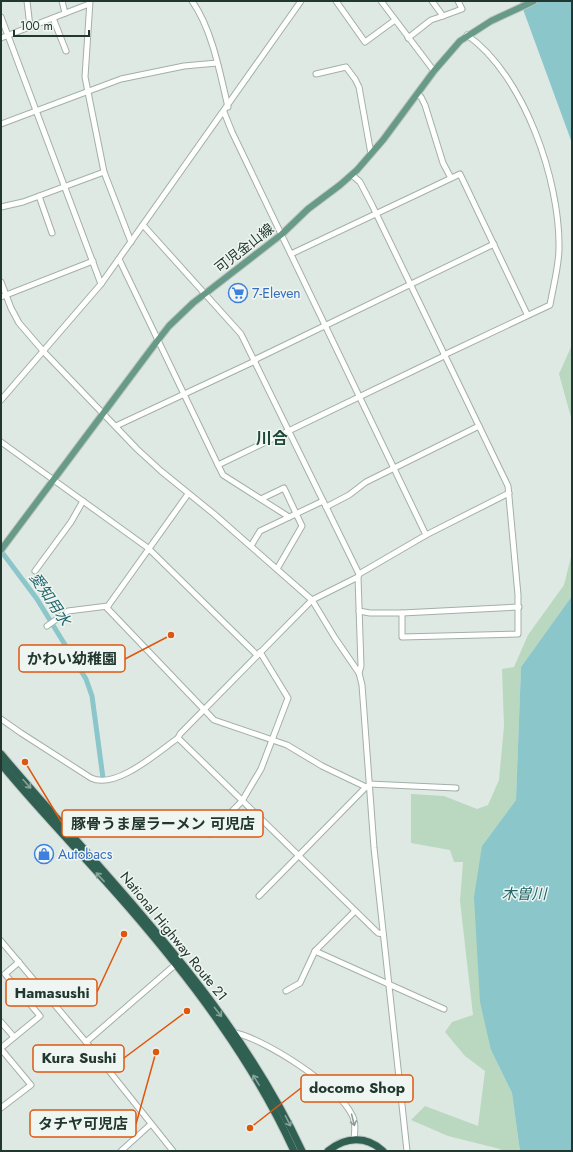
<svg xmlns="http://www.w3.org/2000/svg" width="573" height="1152" font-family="Jost,'Noto Sans JP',sans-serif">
<rect width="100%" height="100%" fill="#dfe9e3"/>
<g fill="#b9d8bf">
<polygon points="572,340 572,421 559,374 571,347"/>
<polygon points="572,553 572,596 521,667 516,800 482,846 491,1050 512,1093 520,1151 502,1151 500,1149 448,1136 411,1120 425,1106 478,1126 485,1071 465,1056 445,1032 452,1022 473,1015 460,901 463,862 454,862 450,850 411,843 411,794 444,796 477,809 488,805 499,780 504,726 502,669 514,667 528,635 564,585"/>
</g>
<g fill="#8bc6ca">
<polygon points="520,1 572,1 572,143"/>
<polygon points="572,596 572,1151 520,1151 512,1093 491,1050 480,1002 474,897 482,846 516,800 521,667"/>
</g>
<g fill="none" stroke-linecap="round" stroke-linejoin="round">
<polyline stroke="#8bc6ca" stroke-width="5" points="1,551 37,599 86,679 92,696 103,778"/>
<g stroke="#a2b0a9" stroke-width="7">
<g id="minor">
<polyline points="27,1 30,27"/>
<polyline points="62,1 65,13"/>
<polyline points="90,1 85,77 104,172 131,242"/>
<path d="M192 1C212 29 220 73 228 107"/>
<polyline points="336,1 365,42 395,20"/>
<polyline points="381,1 434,71"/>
<polyline points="432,1 443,16 462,9 458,1"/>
<polyline points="1,17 101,284"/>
<polyline points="53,18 66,51"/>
<polyline points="1,38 89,4"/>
<polyline points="408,38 431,20 443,16"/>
<polyline points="316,74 346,67 355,79 359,87 371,154"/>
<polyline points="417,94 421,97 425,105 443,163 451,178"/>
<polyline points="224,112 232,132 426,535"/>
<polyline points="1,124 121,79 184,66 217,63"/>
<polyline points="352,175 360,182 372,205 508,486 518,595 518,634 402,637 402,613 370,613 359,611"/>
<polyline points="39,196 52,233"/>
<polyline points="1,207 23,202 104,172"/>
<polyline points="143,225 241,334 359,574"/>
<polyline points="291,254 460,174 527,314"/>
<polyline points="119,259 218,465 444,356"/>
<polyline points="1,282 11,308 19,323 44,352 137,449 161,471 214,514 312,600 335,638 359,673 362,685 374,848 407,1151"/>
<polyline points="1,297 93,261"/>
<path d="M444 355 550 305C553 287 559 266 559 248 560 180 524 75 467 35"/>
<polyline points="254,360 494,244"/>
<polyline points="1,400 101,284 301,1"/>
<polyline points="116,426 255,361"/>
<polyline points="1,442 148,548 257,655"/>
<polyline points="218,465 223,475 289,517"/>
<polyline points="261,499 284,488 302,526 277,569"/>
<polyline points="326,507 349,495 366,482 479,426"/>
<polyline points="251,546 260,531 323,501"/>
<polyline points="35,571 71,522 83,501"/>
<polyline points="358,577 361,666 359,673"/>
<polyline points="108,606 107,608 214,720 287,745 322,766 366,787 369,787"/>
<polyline points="402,613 519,607"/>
<polyline points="47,626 68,611 108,606 188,494"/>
<path d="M1 719 21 733 91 778C116 790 158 752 178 738L180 734 312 600 358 577 359 574 426 535 509 493"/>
<polyline points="178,738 378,933 383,934"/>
<polyline points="369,784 456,788"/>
<polyline points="210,834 242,801 261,769 288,698 260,652"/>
<polyline points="259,896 366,787"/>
<polyline points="1,941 86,1042 173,1151"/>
<polyline points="315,951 444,1009"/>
<polyline points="286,991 300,983 315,951 355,911"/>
<polyline points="1,1022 14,1037"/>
<path d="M235 1033C265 1039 338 1086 352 1115 356 1122 355 1131 354 1139"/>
<polyline points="86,1042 175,965"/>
<polyline points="1,1048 40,1016 5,974 19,962"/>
<polyline points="1,1049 31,1085 1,1108"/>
<polyline points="121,1151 151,1124"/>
</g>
</g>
<g stroke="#bcc3c1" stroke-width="8">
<polyline id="major" points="1,550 158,340 169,326 193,303 282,234 308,209 340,185 357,170 383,140 434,71 460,41 491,21 534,1"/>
</g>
<g stroke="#bcc3c1" stroke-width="9">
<g id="highway">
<path d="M1 754C108 881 231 998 302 1151"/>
<path d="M1 764C42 814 88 860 130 909 193 982 254 1063 294 1151"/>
<path d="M328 1151C345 1137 366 1135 383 1151"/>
</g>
</g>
<use href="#minor" stroke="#fff" stroke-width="5"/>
<use href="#major" stroke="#679a88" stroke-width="6"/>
<use href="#highway" stroke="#306052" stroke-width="7"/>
</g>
<defs><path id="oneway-shaft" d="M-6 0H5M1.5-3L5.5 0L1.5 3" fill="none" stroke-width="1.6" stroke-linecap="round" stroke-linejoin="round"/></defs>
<g stroke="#86a49a">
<use href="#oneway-shaft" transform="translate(27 784) rotate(48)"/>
<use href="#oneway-shaft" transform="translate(100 877) rotate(-133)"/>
<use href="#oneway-shaft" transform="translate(218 1012) rotate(52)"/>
<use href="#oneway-shaft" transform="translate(256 1080) rotate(-122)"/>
<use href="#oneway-shaft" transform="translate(288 1121) rotate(63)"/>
</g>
<use stroke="#909b97" href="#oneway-shaft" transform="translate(353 1120) rotate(76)"/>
<defs>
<g id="supermarket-ring" transform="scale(1)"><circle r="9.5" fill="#eff6f1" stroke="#3f7fe0" stroke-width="1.5"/><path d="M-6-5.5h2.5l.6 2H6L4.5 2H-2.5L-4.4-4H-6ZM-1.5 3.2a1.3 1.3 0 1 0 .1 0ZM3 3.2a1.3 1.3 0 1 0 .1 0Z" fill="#3f7fe0"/></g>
<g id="shop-ring" transform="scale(1)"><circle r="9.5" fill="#eff6f1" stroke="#3f7fe0" stroke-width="1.5"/><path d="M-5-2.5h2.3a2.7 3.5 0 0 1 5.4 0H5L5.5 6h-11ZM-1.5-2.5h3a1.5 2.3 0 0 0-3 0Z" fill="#3f7fe0"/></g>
</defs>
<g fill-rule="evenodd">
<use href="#supermarket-ring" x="238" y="293"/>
<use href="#shop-ring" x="44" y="854"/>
</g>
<g text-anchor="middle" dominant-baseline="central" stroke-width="3" stroke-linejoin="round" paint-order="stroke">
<g font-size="14" fill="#21372f" stroke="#eff6f1">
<text transform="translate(244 248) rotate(-38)">可児金山線</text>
<text transform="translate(174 936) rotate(51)">National Highway Route 21</text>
</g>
<g font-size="14" fill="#366cbe" stroke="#eff6f1" text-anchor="start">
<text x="252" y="293">7-Eleven</text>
<text x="58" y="854">Autobacs</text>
</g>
<g font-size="15" font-style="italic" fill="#22676d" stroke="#eff6f1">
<text transform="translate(50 599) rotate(56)">愛知用水</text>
<text x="524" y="894">木曽川</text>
</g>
<g font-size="16" font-weight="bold" fill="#1f473a" stroke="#eff6f1">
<text x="272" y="438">川合</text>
</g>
</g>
<path fill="none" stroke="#de570e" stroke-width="1.5" d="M171 635L125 659M25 762L62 823M124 934L97 992M187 1011L124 1058M250 1128L301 1088M156 1052L136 1124"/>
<g fill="#de570e" stroke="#eff6f1" stroke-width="1.5">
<circle cx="171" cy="635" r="4"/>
<circle cx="25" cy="762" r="4"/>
<circle cx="124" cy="934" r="4"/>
<circle cx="187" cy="1011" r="4"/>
<circle cx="250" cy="1128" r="4"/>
<circle cx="156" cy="1052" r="4"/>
</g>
<g fill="#eff6f1" stroke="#de570e" stroke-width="1.5">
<rect x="19" y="645" width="106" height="27" rx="4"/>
<rect x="62" y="810" width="201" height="27" rx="4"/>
<rect x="6" y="979" width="91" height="27" rx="4"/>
<rect x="33" y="1045" width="91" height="27" rx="4"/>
<rect x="301" y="1075" width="112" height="27" rx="4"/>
<rect x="30" y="1110" width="106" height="27" rx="4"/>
</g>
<g font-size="15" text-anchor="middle" font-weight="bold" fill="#21372f">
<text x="72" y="664">かわい幼稚園</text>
<text x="163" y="829">豚骨うま屋ラーメン 可児店</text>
<text x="52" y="998">Hamasushi</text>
<text x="79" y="1063">Kura Sushi</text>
<text x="357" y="1093">docomo Shop</text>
<text x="83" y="1129">タチヤ可児店</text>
</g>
<rect width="573" height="1152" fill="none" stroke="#21372f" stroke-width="4"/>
<path d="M14 30v6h75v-6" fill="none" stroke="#21372f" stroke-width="2"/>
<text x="20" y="30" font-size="12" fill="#21372f" stroke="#eff6f1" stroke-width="3" paint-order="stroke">100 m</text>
</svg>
